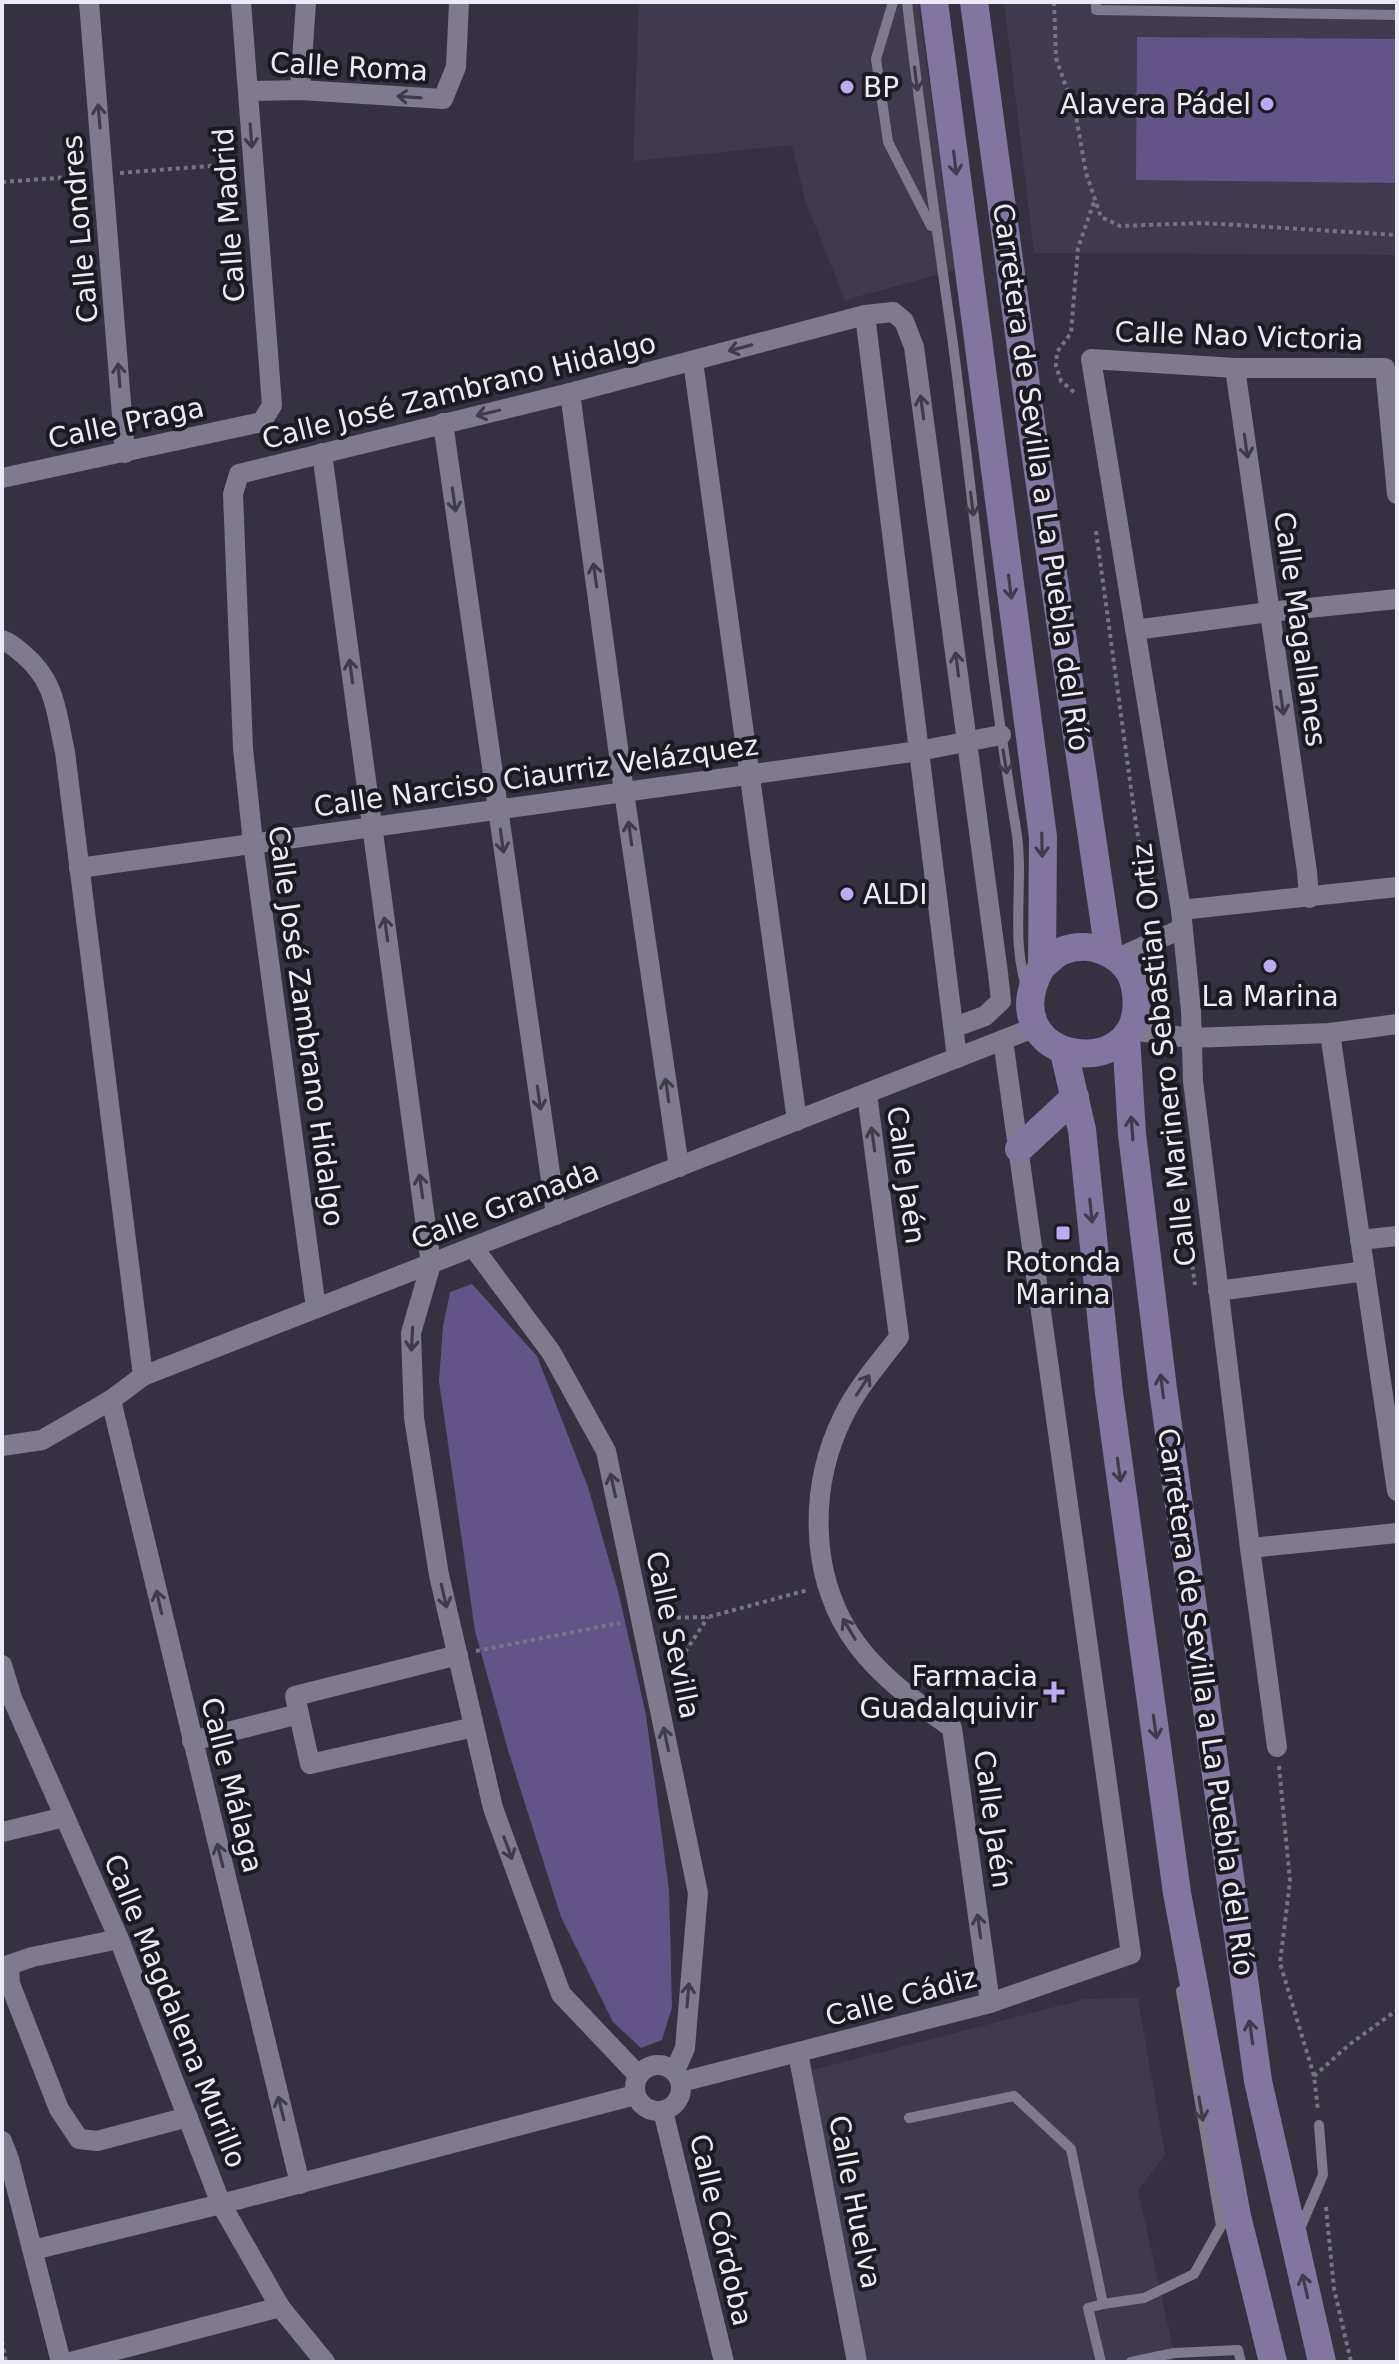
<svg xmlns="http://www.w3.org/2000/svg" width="1399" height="2364" font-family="'DejaVu Sans',sans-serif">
<rect width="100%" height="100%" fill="#353141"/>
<g fill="#403a4f">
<polygon points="639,2 918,2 955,270 845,300 805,200 792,145 633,161"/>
<polygon points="1004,2 1397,2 1397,255 1034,253"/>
<polygon points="1138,1998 1165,2155 1138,2190 1176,2362 867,2362 809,2071 1085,1999"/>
</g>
<g fill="#635488">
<polygon points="1137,37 1397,39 1397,183 1136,180"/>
<polygon points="472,1284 537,1356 588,1487 619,1595 646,1715 669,1890 672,2007 662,2040 641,2048 613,2022 561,1917 508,1750 475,1631 439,1381 443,1326 450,1292"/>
</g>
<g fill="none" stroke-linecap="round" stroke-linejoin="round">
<g stroke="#787483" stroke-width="4" stroke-dasharray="4 4" stroke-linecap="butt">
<polyline points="1054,2 1056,58 1076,116 1086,173 1101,217 1120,226 1203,223 1397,235"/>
<polyline points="120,173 235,164"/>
<polyline points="2,182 83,176"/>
<polyline points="1074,392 1061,381 1056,366 1057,352 1071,333 1078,248 1094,202"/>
<polyline points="1096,531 1136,825 1143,862 1156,888"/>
<polyline points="1174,1107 1175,1144 1195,1285"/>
<polyline points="661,1618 708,1617 808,1590"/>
<polyline points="476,1651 620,1623"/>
<polyline points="672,1672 708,1617"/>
<polyline points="1279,1766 1290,1881 1280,1963 1314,2076 1318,2111"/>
<polyline points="1314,2076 1350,2044 1397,2010"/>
<polyline points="1326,2207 1334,2289 1351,2362"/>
<polyline points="2,2341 6,2362"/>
</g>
<g stroke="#7f7a8d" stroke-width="10">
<polyline points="893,2 876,59 888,142 931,226"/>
<path d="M907 2C920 116 937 230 953 344 974 506 989 668 1016 829 1025 882 1009 941 1028 991"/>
<polyline points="1096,2 1096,10 1397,15"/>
<polyline points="909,2118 1014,2096 1071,2149 1103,2304 1144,2298 1194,2274 1221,2226 1181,1991"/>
<polyline points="1299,2231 1323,2175 1319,2125"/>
<polyline points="1101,2362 1088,2308 1103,2304"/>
<polyline points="1131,2362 1174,2353 1238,2350 1241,2362"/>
</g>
<g stroke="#7f7a8d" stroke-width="20">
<polyline points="89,2 125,453"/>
<polyline points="300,90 306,2"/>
<polyline points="248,91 300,90 443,99 456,67 459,2"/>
<polyline points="865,315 957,1058"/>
<polyline points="693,361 797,1121"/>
<polyline points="1235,368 1307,872 1309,898"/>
<polyline points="570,393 624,792 679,1167"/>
<polyline points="443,423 556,1215"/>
<polyline points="322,453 431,1264 411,1333 414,1418 439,1575 493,1808 561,1994 638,2075"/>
<polyline points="2,478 262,422 272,405 241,2"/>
<polyline points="1135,630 1269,612 1397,599"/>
<path d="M2 640C11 643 16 648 23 654 56 681 56 712 65 752L143 1376"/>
<polyline points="79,868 919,751 1001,735"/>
<polyline points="1181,910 1397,887"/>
<polyline points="1118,958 1181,929"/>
<polyline points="1130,1030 1191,1038 1330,1033 1397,1024"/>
<polyline points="1330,1033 1397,1491"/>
<path d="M867 1094 899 1337C879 1363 857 1388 843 1417 810 1484 809 1569 849 1633 874 1673 915 1701 952 1728L990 2003"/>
<polyline points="1360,1240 1397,1236"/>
<polyline points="473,1247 551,1352 606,1451 698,1893 685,2048 675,2071"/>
<polyline points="1218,1291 1365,1271"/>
<polyline points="316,1308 253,843 243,748 233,494 239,474 570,393 865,315 893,312 904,321 914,347 998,973 1001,1001 985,1016 955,1027"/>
<polyline points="111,1400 300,2184"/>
<polyline points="2,1446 42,1440 111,1400 143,1376 1036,1027"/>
<polyline points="1250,1548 1397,1533"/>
<polyline points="458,1655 295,1696 310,1764 474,1727"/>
<polyline points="2,1665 12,1698 119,1939 221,2204 280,2307 325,2362"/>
<polyline points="192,1741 299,1714"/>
<polyline points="1277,1747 1250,1548 1193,1081 1191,1011 1181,910 1091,359 1235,368 1385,368 1397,494"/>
<polyline points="2,1832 65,1817"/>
<polyline points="119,1939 32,1957 9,1965 10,1984 59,2109 79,2139 97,2141 188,2117"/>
<polyline points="798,2053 857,2362"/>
<circle cx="658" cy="2088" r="23"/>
<polyline points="681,2082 990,2003 1131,1954 1003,1040"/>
<polyline points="663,2111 724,2362"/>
<polyline points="2,2141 9,2159 61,2362"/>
<polyline points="33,2250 221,2204 635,2095"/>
<polyline points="71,2362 280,2307"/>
</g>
<g stroke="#8276a0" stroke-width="28">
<path d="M934 2 1043 837 1042 966C985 1066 1155 1090 1135 987 1129 955 1091 939 1062 951 1055 954 1049 961 1042 966"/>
<polyline points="974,2 1034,444 1109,953"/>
<polyline points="1126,1036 1132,1134 1163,1389 1258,2081 1322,2362"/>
<polyline points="1064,1052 1082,1130 1109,1393 1177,1893 1237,2216 1273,2362"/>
<polyline points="1019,1149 1075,1097"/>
</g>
</g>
<defs><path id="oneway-shaft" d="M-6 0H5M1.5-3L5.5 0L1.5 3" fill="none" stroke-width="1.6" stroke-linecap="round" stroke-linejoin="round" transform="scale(2)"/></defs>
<g stroke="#3f3c47">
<use href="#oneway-shaft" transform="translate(916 79) rotate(83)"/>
<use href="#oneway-shaft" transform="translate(409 97) rotate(-176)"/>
<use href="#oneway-shaft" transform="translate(99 116) rotate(-95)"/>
<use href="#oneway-shaft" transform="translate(251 136) rotate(86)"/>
<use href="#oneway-shaft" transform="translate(740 348) rotate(165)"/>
<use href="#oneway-shaft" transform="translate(119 375) rotate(-94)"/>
<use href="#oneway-shaft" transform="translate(922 407) rotate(-98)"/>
<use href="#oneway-shaft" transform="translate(488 413) rotate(167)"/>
<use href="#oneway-shaft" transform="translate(1246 446) rotate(82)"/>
<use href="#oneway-shaft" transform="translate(454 500) rotate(82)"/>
<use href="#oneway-shaft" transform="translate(972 504) rotate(83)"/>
<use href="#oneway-shaft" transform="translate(595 575) rotate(-98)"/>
<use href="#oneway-shaft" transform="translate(957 664) rotate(-97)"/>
<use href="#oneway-shaft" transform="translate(351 671) rotate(-98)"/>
<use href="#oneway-shaft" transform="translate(1282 703) rotate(82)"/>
<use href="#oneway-shaft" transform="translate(1005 762) rotate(81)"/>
<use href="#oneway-shaft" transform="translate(630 833) rotate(-98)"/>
<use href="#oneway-shaft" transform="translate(502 841) rotate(82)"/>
<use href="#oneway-shaft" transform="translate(386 929) rotate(-98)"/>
<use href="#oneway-shaft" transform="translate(667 1090) rotate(-98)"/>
<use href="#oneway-shaft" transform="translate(539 1098) rotate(82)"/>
<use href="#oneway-shaft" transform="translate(873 1139) rotate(-98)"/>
<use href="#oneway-shaft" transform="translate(421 1186) rotate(-98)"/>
<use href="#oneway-shaft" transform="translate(412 1339) rotate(93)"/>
<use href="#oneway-shaft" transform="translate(863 1385) rotate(-57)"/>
<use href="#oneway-shaft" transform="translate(613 1485) rotate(-102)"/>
<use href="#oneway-shaft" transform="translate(444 1596) rotate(77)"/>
<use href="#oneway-shaft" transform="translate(159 1602) rotate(-103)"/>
<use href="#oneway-shaft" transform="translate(849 1629) rotate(-121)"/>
<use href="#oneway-shaft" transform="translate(666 1739) rotate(-102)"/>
<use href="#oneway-shaft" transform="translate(508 1848) rotate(70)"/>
<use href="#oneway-shaft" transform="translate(220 1855) rotate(-104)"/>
<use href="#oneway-shaft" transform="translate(979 1926) rotate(-98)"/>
<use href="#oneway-shaft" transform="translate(688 1995) rotate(-85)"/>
<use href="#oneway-shaft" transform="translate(281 2108) rotate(-104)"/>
<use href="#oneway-shaft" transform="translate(1201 2109) rotate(80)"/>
</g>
<g stroke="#403a4d">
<use href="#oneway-shaft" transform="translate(955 163) rotate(83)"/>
<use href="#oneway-shaft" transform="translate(1010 587) rotate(83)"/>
<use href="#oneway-shaft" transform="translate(1042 845) rotate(89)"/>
<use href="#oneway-shaft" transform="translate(1132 1128) rotate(-94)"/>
<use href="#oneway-shaft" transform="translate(1091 1211) rotate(84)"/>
<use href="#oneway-shaft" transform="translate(1162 1386) rotate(-97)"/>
<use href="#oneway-shaft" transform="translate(1119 1470) rotate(82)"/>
<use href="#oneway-shaft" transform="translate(1155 1727) rotate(82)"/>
<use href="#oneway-shaft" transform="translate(1251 2032) rotate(-98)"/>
<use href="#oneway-shaft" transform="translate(1305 2286) rotate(-103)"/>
</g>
<g fill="#bea9f5" stroke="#1c1a21" stroke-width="3">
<circle cx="847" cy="87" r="8"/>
<circle cx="1267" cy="104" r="8"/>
<circle cx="847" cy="894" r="8"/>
<circle cx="1270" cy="966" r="8"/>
<rect x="1055" y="1225" width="16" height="16" rx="4"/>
<path d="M1050 1680h8v8h8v8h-8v8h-8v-8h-8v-8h8z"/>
</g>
<g text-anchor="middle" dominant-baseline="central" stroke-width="8" stroke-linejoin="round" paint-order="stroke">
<g font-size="28" fill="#eceaf5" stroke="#1c1a21">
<text transform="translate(349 67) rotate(3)">Calle Roma</text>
<text transform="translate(229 215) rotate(-94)">Calle Madrid</text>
<text transform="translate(80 229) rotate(-95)">Calle Londres</text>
<text transform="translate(1239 336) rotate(2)">Calle Nao Victoria</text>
<text transform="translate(459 391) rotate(-14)">Calle José Zambrano Hidalgo</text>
<text transform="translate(126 423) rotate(-12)">Calle Praga</text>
<text transform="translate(1041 477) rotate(82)">Carretera de Sevilla a La Puebla del Río</text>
<text transform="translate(1300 629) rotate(82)">Calle Magallanes</text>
<text transform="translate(536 776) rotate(-8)">Calle Narciso Ciaurriz Velázquez</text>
<text transform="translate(306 1026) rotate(82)">Calle José Zambrano Hidalgo</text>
<text transform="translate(1164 1055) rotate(-96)">Calle Marinero Sebastian Ortiz</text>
<text transform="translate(906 1175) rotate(82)">Calle Jaén</text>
<text transform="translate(505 1205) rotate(-21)">Calle Granada</text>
<text transform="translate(673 1635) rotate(78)">Calle Sevilla</text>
<text transform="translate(1206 1702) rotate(82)">Carretera de Sevilla a La Puebla del Río</text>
<text transform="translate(232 1785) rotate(76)">Calle Málaga</text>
<text transform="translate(993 1819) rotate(82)">Calle Jaén</text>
<text transform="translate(901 1997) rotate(-15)">Calle Cádiz</text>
<text transform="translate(175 2011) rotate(68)">Calle Magdalena Murillo</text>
<text transform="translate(855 2202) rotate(79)">Calle Huelva</text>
<text transform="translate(721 2230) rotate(77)">Calle Córdoba</text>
</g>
<g font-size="28" fill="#eceaf5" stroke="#1c1a21" text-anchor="start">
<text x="863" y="87">BP</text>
<text x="1251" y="104" text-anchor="end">Alavera Pádel</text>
<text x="863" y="894">ALDI</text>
<text x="1270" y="996" text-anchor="middle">La Marina</text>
<text x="1063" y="1262" text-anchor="middle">Rotonda<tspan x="1063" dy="32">Marina</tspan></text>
<text x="1038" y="1676" text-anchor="end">Farmacia<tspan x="1038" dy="32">Guadalquivir</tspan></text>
</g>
</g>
<rect width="1399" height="2364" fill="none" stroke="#eceaf5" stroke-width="8"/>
</svg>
